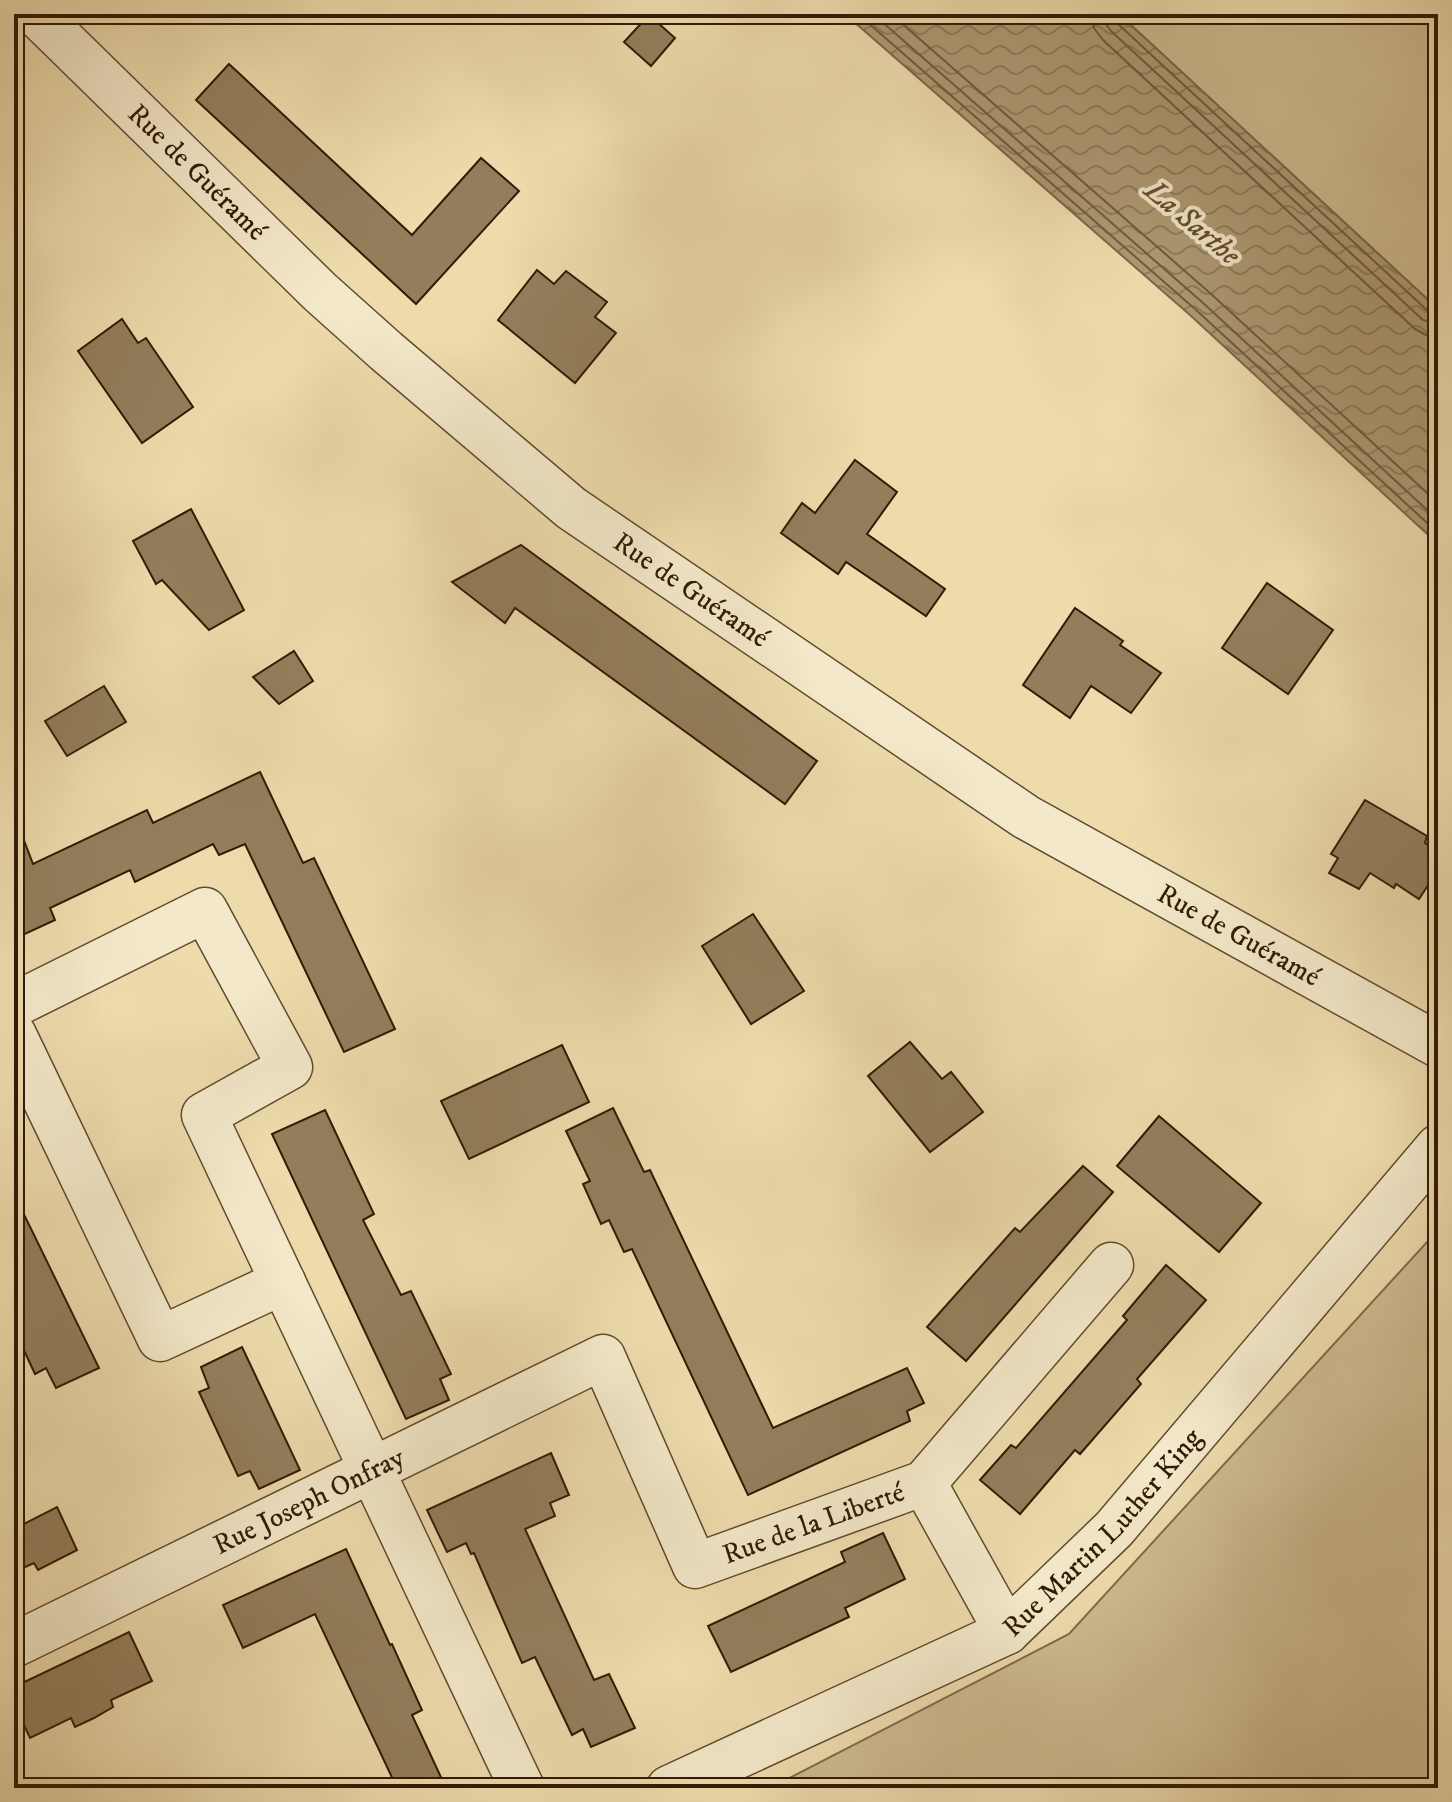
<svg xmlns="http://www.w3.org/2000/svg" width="1452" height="1802" font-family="'IM FELL DW Pica',serif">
<defs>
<pattern id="water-waves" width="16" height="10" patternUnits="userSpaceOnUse" patternTransform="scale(2)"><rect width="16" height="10" fill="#ad9973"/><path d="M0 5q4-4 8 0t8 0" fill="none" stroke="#8d7c5c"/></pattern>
</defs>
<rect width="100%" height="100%" fill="#eddbac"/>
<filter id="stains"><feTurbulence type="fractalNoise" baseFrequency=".0025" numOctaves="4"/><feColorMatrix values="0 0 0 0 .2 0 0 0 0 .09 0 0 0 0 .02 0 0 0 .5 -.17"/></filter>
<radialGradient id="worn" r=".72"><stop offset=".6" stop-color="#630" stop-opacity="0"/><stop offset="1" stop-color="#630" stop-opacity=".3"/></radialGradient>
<g fill="#cdba90" stroke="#806a4a" stroke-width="2">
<polygon points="1119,14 1438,14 1438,309"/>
<polygon points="1438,1230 1438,1788 770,1788 1069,1634"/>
</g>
<polygon fill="url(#water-waves)" stroke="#7c6647" stroke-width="2" points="845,14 1119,14 1438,309 1438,544 1190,315"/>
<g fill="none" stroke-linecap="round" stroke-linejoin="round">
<g stroke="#705a3c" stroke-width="2">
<polyline points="858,14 1195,309 1438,533"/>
<polyline points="873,14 1202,302 1438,520"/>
<polyline points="891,14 1210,293 1438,503"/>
<polyline points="1092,14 1094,28 1103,40 1415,329 1426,335 1438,336"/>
<polyline points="1104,14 1105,23 1111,31 1423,320 1438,324"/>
<polyline points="1114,14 1117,23 1429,312 1438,314"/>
</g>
</g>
<g fill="#937e5c" stroke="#321a05" stroke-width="2">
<polygon points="649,15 675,38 651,66 624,42"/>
<polygon points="229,64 412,235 481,158 519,191 416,304 196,100"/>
<polygon points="537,270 554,284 566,271 607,302 595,317 616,333 575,383 498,320"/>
<polygon points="122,319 138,343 146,338 193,407 142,443 78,351"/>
<polygon points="855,460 897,492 867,534 945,589 926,616 846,562 838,574 781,533 802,503 815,513"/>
<polygon points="191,509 244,610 209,630 162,580 156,584 133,541"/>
<polygon points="521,545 817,761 785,804 515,608 505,623 452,582"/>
<polygon points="1267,583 1333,630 1288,694 1222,648"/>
<polygon points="1075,608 1123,641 1120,645 1161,673 1131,713 1091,686 1070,718 1023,685"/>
<polygon points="294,651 313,681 279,704 253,677"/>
<polygon points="104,686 126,722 67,756 45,721"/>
<polygon points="260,772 303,863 314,858 395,1029 344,1052 245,844 219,855 213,844 135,882 130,870 50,908 55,920 14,939 14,823 17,822 33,864 147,810 153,823"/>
<polygon points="1365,800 1427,836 1425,843 1438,851 1438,870 1419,899 1396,884 1394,888 1370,873 1359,889 1329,873 1338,858 1331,854"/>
<polygon points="753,914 804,991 751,1024 702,946"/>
<polygon points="910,1042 942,1079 951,1072 983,1112 930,1152 868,1076"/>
<polygon points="562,1045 589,1102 469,1159 441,1101"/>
<polygon points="613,1108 644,1172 650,1170 773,1428 907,1368 924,1403 907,1411 910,1421 748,1495 632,1249 624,1252 609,1220 601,1224 583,1184 590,1181 566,1131"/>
<polygon points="325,1110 374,1214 363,1220 401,1295 411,1291 451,1374 440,1379 449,1400 406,1419 272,1134"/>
<polygon points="1159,1116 1261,1203 1219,1252 1117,1166"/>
<polygon points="1083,1166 1113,1192 966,1361 927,1327 1015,1228 1020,1232"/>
<polygon points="14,1194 99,1368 56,1388 46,1368 35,1374 14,1329"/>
<polygon points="1166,1265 1206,1300 1137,1379 1141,1384 1080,1454 1075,1450 1020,1514 980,1480 1011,1445 1016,1448 1127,1320 1123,1316"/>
<polygon points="242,1347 300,1470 259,1489 250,1471 238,1476 199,1392 209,1388 201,1367"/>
<polygon points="551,1453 569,1495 550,1503 555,1516 525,1529 594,1680 609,1674 635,1728 591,1747 583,1729 572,1735 535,1657 522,1663 474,1553 471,1554 466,1543 447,1552 427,1510"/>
<polygon points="57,1507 77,1550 38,1570 34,1563 14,1572 14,1529"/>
<polygon points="883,1533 905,1579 845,1608 849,1617 731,1672 708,1626 845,1562 841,1552"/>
<polygon points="346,1549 390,1645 392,1644 422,1710 412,1715 446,1788 397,1788 315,1614 243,1648 223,1605"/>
<polygon points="129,1632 152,1681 111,1700 113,1707 94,1718 75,1727 71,1718 30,1738 14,1704 14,1687"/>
</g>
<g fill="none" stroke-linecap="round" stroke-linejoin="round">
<g stroke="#614a2f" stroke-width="47">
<g id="minor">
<path id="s1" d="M36 14 320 292 386 351 571 508 1026 817 1438 1045"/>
<polyline points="14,1005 205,910 290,1067 204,1115 522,1788"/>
<polyline points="14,1035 160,1339 283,1282"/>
<polyline points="924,1483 1007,1632"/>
<path id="s2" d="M14 1645 603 1357 695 1566 924 1483 1111 1265"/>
</g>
</g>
<g stroke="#614a2f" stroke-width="47">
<g id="tertiary">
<path id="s3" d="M669 1788 1007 1632 1114 1529 1438 1147"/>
</g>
</g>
<use href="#minor" stroke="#f3e8c9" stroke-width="44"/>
<use href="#tertiary" stroke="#f3e8c9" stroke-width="44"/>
</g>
<g text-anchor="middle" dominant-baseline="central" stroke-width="8" stroke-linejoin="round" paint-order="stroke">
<g font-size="28" fill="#321a05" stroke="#f3e8c9">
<text stroke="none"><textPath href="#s1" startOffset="226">Rue de Guéramé</textPath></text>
<text stroke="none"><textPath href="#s1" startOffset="874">Rue de Guéramé</textPath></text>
<text stroke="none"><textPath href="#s1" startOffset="1522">Rue de Guéramé</textPath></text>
<text stroke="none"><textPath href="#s2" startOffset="328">Rue Joseph Onfray</textPath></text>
<text stroke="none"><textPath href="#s2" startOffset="1010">Rue de la Liberté</textPath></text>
<text stroke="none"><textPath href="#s3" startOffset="510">Rue Martin Luther King</textPath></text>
</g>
<g font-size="30" font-style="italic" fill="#634d31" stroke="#f3e8c9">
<text transform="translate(1192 223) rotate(40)">La Sarthe</text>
</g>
</g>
<rect width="1452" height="1802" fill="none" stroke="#eddbac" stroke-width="48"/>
<rect x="16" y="16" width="1420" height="1770" fill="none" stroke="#321a05" stroke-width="4"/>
<rect x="24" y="24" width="1404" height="1754" fill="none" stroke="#321a05" stroke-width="2"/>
<rect width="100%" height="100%" filter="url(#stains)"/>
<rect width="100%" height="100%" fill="url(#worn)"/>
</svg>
